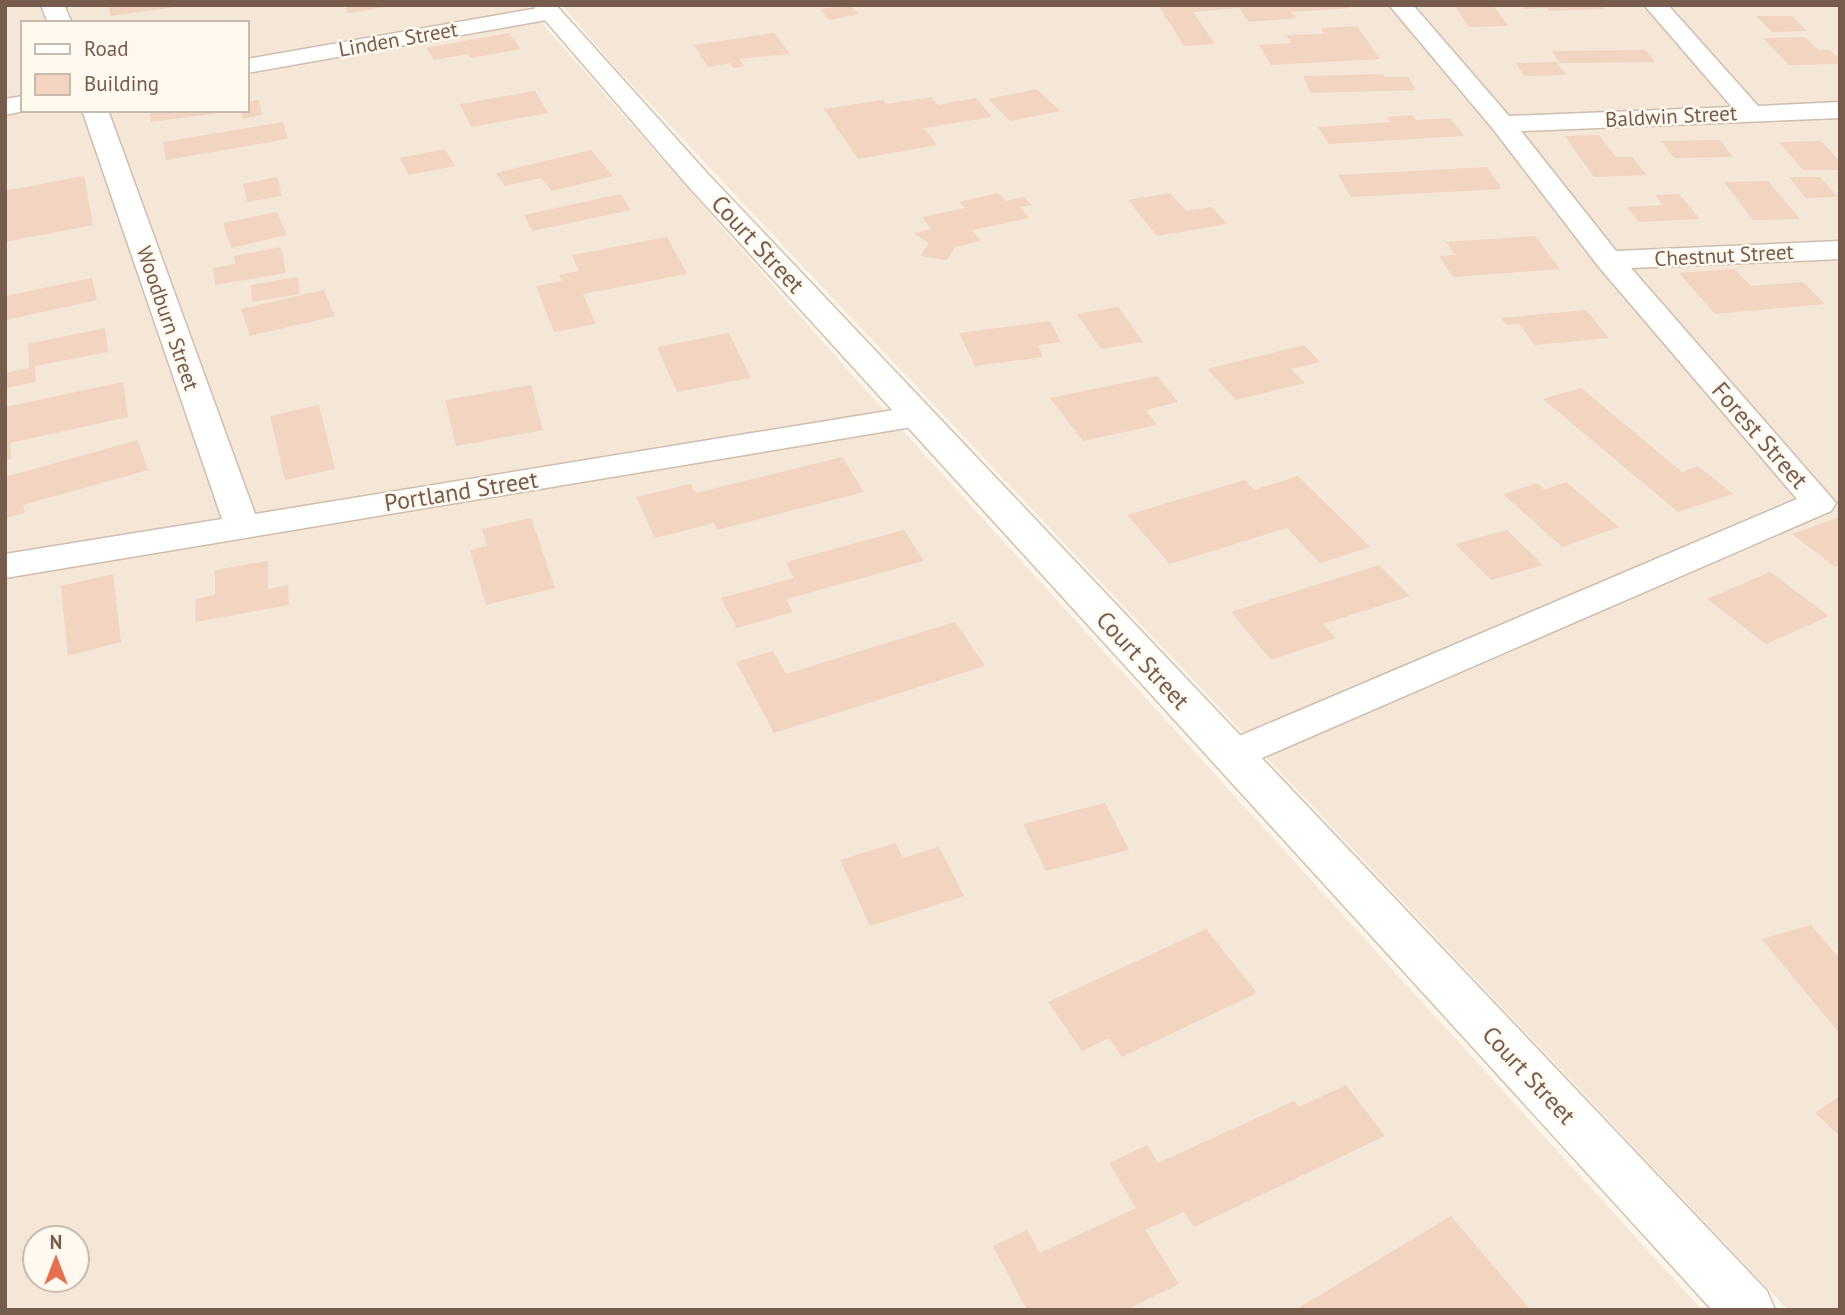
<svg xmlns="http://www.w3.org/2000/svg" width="1845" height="1315" font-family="'PT Sans',sans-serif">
<rect width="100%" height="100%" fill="#fcf5e9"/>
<g fill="#f4e7d7" fill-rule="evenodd">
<path d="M5 5H526L854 377 1702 1310H5ZM23 23H247V110H23ZM35 1238H77V1280H35Z"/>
<polygon points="562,5 1840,5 1840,1310 1788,1310 759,220 615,67"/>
</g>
<g fill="#f2d4c0">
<polygon points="109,5 176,5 176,7 110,16"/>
<polygon points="345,5 386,5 386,7 348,13"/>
<polygon points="850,5 859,14 829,20 820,9"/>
<polygon points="1158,5 1349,5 1351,8 1291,12 1297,18 1249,22 1239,8 1193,12 1215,44 1184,46"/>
<polygon points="1454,5 1493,5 1508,26 1469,27"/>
<polygon points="1522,5 1601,5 1604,9 1549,11 1547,8 1525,9"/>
<polygon points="1756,16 1792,16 1807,31 1772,32"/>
<polygon points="1357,26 1380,59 1271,65 1259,45 1292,43 1286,35 1324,34 1321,28"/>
<polygon points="509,33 520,49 471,58 468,54 434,60 426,48"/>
<polygon points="774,33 790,54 739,59 744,66 733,68 730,63 708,67 694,45"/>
<polygon points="1805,37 1818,50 1830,50 1840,59 1840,64 1789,65 1763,38"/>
<polygon points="1646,50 1655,62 1560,63 1552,51"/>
<polygon points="1557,62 1566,75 1524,76 1516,63"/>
<polygon points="1383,74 1384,77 1408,77 1416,90 1311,93 1303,76"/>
<polygon points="1037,89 1060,111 1010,121 988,99"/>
<polygon points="535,91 548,113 471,127 460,104"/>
<polygon points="931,97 938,105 976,98 992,117 924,128 937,145 858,159 824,109 883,100 886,104"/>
<polygon points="259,100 262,115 242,119 241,110 247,110 247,102"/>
<polygon points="150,110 225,110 226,112 151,122"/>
<polygon points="1412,115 1416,120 1450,118 1464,136 1329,144 1318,127 1391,122 1387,117"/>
<polygon points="283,122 288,139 166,160 163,142"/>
<polygon points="1599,135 1616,157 1632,157 1647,175 1594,177 1565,136"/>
<polygon points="1720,140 1733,157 1674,158 1661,141"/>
<polygon points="1821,141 1840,162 1840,170 1803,170 1779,142"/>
<polygon points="445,149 455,166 409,175 400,158"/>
<polygon points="591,150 613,176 552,191 541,178 505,186 496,173"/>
<polygon points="1487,167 1502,189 1351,197 1338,175"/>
<polygon points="84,176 93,225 5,242 5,191"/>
<polygon points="277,177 282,196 247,202 243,184"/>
<polygon points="1789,177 1820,177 1838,197 1806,198"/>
<polygon points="1768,181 1800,219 1753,220 1724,182"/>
<polygon points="998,193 1006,201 1024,197 1032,205 1020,207 1029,218 972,230 981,241 955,247 947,260 921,256 929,243 913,233 932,229 922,217 965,208 959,202"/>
<polygon points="1170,193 1186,211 1212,207 1227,224 1157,236 1128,200"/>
<polygon points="621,194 631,210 532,231 524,215"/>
<polygon points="1679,194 1700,219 1639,222 1627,207 1663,205 1655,195"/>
<polygon points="277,212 287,235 231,248 223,223"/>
<polygon points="1535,236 1560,269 1453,277 1439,256 1456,255 1446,242"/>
<polygon points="667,237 687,274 583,294 596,324 554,332 536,286 562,281 559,275 579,271 572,255"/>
<polygon points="281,247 286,273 215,285 213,268 235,264 234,256"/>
<polygon points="1734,269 1751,286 1803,282 1825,304 1715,314 1679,273"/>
<polygon points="298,277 300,294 252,302 251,285"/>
<polygon points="92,278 97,300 6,320 5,296"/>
<polygon points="324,290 335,316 250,336 241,309"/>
<polygon points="1118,307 1143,342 1101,349 1077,314"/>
<polygon points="1586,310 1609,338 1535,345 1519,324 1506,325 1501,318"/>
<polygon points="1050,321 1061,342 1038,345 1043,357 975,366 959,333"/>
<polygon points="105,328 108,352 35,366 36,382 5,388 5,373 29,368 28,344"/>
<polygon points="729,333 751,378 677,392 657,347"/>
<polygon points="1304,345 1320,362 1291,369 1305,383 1236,400 1207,369"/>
<polygon points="1157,376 1178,402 1146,410 1157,425 1083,441 1050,398"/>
<polygon points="123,382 128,417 10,443 11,459 5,460 5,407"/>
<polygon points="531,385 543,430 456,446 445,400"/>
<polygon points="1581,388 1682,472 1698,466 1733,494 1678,512 1543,399"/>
<polygon points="319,405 335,469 285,480 270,416"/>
<polygon points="138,440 148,470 23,505 25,513 5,518 5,477"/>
<polygon points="842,457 864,492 717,530 714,523 655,538 636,497 691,484 696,493"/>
<polygon points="1298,476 1370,547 1320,563 1287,528 1170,564 1127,515 1245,480 1254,490"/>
<polygon points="1566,482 1619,527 1562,547 1503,494 1537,483 1544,490"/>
<polygon points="1840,517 1840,565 1835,567 1792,534"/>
<polygon points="531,518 555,588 486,605 470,550 487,546 482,529"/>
<polygon points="904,530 924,561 786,599 793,612 737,628 721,598 794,578 786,562"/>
<polygon points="1507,530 1543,565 1491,580 1455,544"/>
<polygon points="268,561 268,589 288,585 289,605 195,622 196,599 215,595 215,570"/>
<polygon points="1379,565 1410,596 1323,624 1336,638 1271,660 1231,612"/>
<polygon points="1770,572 1829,616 1766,644 1707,599"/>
<polygon points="113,574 121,642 68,656 61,586"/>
<polygon points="955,622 985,666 774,733 736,662 773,651 786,674"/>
<polygon points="1105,803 1129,850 1046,871 1023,824"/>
<polygon points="896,843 903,858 939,847 964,896 870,926 840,860"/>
<polygon points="1811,925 1840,959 1840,1034 1762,939"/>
<polygon points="1206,929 1257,993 1122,1057 1109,1038 1082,1051 1048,1002"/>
<polygon points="1346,1085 1385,1136 1194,1227 1184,1212 1145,1230 1179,1284 1126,1310 1027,1310 993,1246 1027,1230 1040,1253 1136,1208 1109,1163 1147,1145 1158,1163 1294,1101 1299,1107"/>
<polygon points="1840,1096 1840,1136 1815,1113"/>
<polygon points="1451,1216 1529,1308 1295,1310"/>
</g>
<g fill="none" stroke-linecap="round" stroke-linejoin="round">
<g stroke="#cfbdae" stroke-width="3">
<g id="minor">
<polygon points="41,5 64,5 72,23 48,23"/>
<polygon points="1389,5 1413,5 1509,116 1732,107 1644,5 1668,5 1758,106 1840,102 1840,118 1521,131 1616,251 1840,241 1840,259 1631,268 1836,503 1831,511 1232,771 1218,767 1212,756 1218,745 1797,499 1598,266 1493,129"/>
<polygon points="550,6 558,8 562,13 558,18 247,73 247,59"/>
<polygon points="23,96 23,110 29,110 5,115 5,99"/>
<polygon points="82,110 108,110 255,514 918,406 930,409 934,416 930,423 918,426 5,578 5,554 222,519"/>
</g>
</g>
<g stroke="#d4bfae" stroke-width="3">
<polygon id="secondary" points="532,5 556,5 708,174 1767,1291 1775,1310 1712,1310 688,186"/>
</g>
<use href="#minor" fill="#fff" fill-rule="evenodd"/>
<use href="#secondary" fill="#fff" fill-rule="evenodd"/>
</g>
<g text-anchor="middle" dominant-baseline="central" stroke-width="5" stroke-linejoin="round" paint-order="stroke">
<g font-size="21" fill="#775b4c" stroke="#fff9ef">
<text transform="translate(398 39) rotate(-10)">Linden Street</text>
<text transform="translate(1671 116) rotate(-3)">Baldwin Street</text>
<text transform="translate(1724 255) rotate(-3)">Chestnut Street</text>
<text transform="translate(168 318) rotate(71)">Woodburn Street</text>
</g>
<g font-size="24" fill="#775b4c" stroke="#fff9ef">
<text transform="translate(758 244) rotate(47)">Court Street</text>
<text transform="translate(1760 435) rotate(49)">Forest Street</text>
<text transform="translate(461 491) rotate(-9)">Portland Street</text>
<text transform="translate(1143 660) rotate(47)">Court Street</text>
<text transform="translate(1529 1075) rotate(47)">Court Street</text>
</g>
</g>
<rect width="1845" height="1315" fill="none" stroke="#775b4c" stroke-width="14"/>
<rect x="21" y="21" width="228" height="91" fill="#fff9ef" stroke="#c9baae" stroke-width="2"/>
<rect x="35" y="44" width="35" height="10" fill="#ffffff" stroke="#c9baae" stroke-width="2"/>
<text x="84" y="56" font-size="21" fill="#775b4c">Road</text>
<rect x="35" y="74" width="35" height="21" fill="#f2d4c0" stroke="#c9baae" stroke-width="2"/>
<text x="84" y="91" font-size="21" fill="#775b4c">Building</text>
<g transform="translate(56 1259)"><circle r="33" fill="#fff9ef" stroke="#c9baae" stroke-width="2"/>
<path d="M0-5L12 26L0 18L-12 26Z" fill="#e5704f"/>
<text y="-10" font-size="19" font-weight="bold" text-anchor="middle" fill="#775b4c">N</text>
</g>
</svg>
